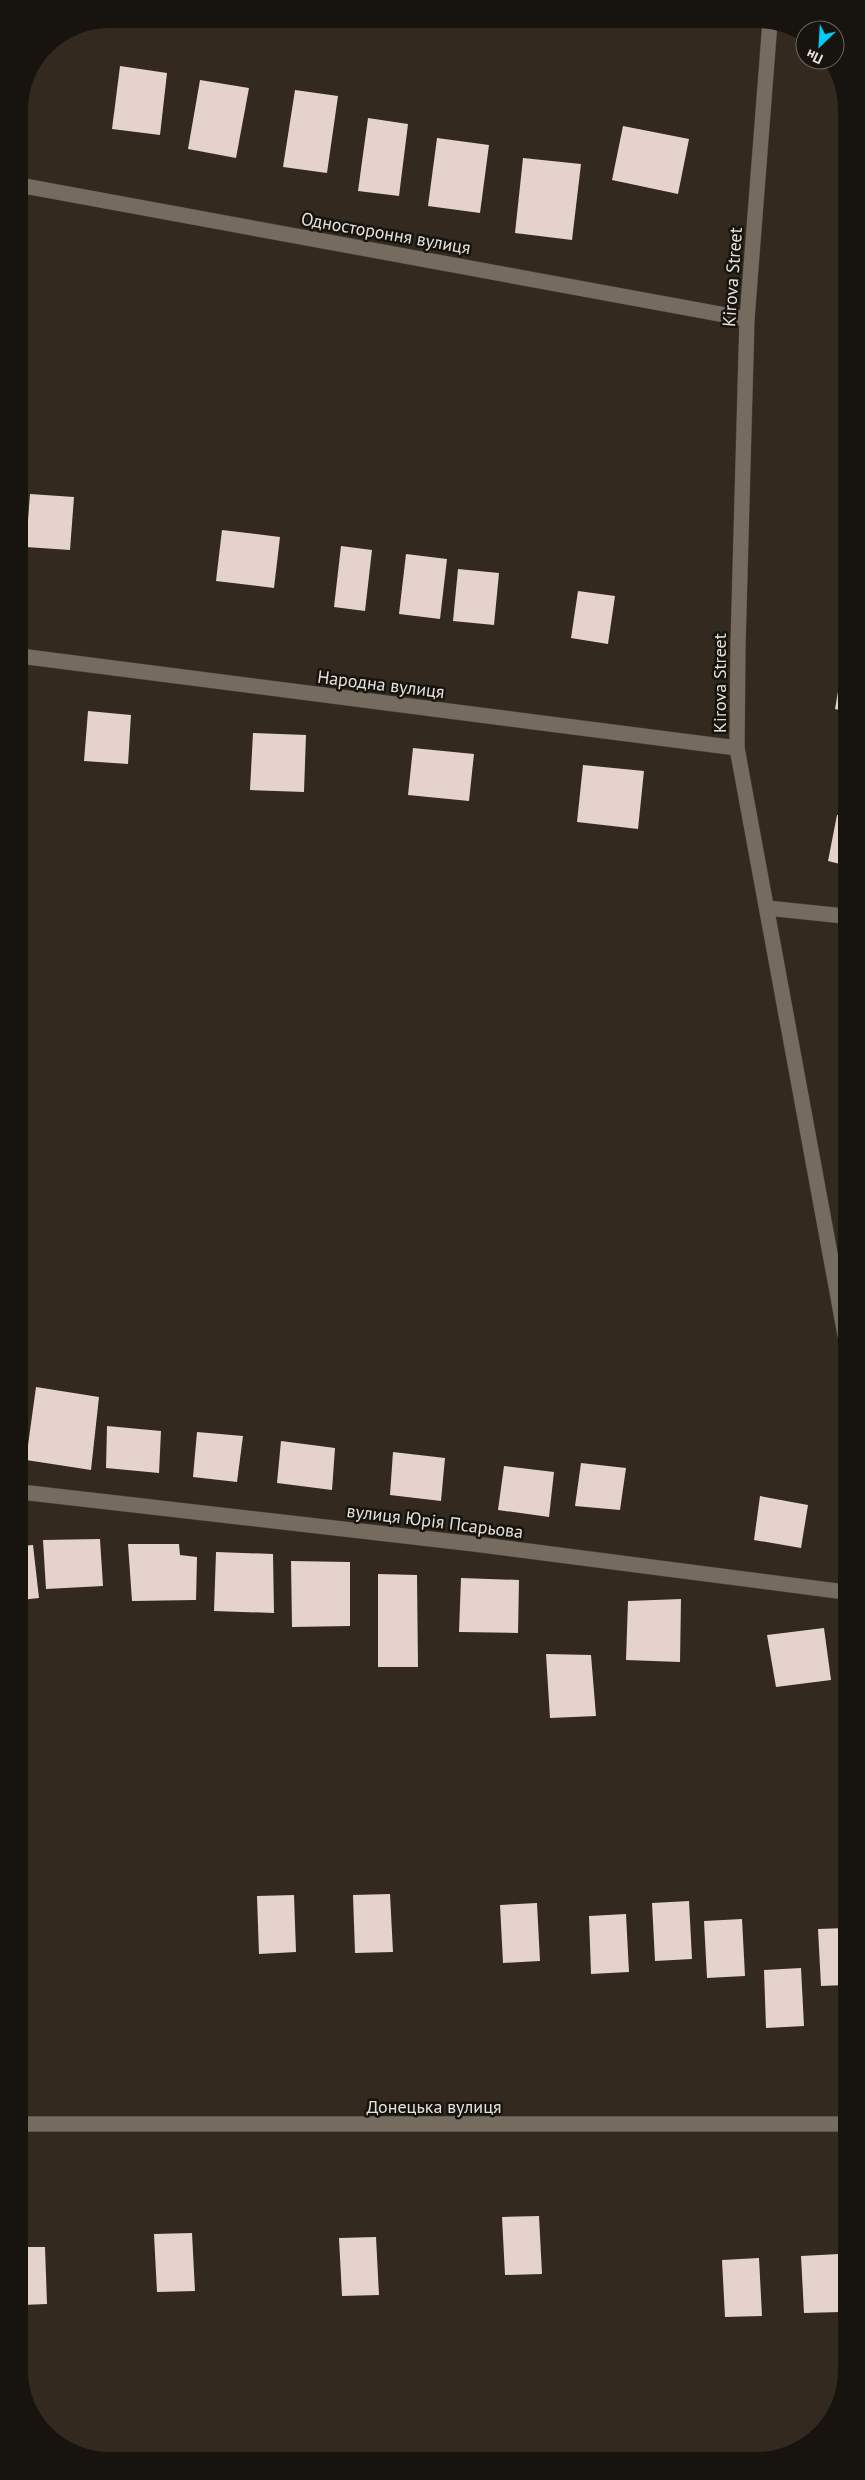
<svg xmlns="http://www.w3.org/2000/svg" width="865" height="2480" font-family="'PT Sans',sans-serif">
<rect width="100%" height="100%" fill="#33291f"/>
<g fill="#e5d2cd">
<polygon points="120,66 167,73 160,135 112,129"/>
<polygon points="200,80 249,88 236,158 188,149"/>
<polygon points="295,90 338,96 327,173 283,167"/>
<polygon points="368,118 408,124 399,196 358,191"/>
<polygon points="623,126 689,139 678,194 612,180"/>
<polygon points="437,138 489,145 480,213 428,206"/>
<polygon points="523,158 581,164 572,240 515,233"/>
<polygon points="30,494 74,497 70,550 26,547"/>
<polygon points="222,530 280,537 274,588 216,581"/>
<polygon points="341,546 372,550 365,611 334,607"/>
<polygon points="406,554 447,559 440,619 399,614"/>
<polygon points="458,569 499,573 494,625 453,621"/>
<polygon points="578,591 615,596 608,644 571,638"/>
<polygon points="843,662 844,662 844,711 835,709"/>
<polygon points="88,711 131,715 128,764 84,761"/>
<polygon points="253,733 306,735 304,792 250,790"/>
<polygon points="413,748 474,754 469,801 408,795"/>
<polygon points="583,765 644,771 638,829 577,822"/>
<polygon points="837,815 844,816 844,865 828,861"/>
<polygon points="36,1387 99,1397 91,1470 26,1460"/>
<polygon points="107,1426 161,1431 159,1473 106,1468"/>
<polygon points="197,1432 243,1436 237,1482 193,1477"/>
<polygon points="281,1441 335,1448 332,1490 277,1483"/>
<polygon points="393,1452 445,1458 441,1501 390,1495"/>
<polygon points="581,1463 626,1468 620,1510 575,1506"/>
<polygon points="504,1466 554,1472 549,1517 498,1510"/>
<polygon points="760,1496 808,1505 801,1548 754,1540"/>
<polygon points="100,1539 103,1586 46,1589 43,1540"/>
<polygon points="128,1544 179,1544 180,1555 197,1557 196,1600 132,1601"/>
<polygon points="33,1545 39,1598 21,1600 21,1546"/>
<polygon points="216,1552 273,1554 274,1613 214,1611"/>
<polygon points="291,1561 350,1562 350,1626 292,1627"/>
<polygon points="378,1574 417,1575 418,1667 378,1667"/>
<polygon points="461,1578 519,1580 518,1633 459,1632"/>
<polygon points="681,1599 680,1662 626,1660 628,1601"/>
<polygon points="824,1628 831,1680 776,1687 767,1635"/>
<polygon points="546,1654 591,1655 596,1716 550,1718"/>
<polygon points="390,1894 393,1952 355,1953 353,1895"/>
<polygon points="294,1895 296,1952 259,1954 257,1896"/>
<polygon points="689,1901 692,1959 655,1961 652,1903"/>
<polygon points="537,1903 540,1961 503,1963 500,1905"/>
<polygon points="626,1914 629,1972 591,1974 589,1916"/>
<polygon points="742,1919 745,1976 707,1978 704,1921"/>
<polygon points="846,1928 846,1985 821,1986 818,1929"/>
<polygon points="801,1968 804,2026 766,2028 764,1970"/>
<polygon points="539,2216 542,2274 505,2275 502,2217"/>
<polygon points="192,2233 195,2291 157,2292 154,2234"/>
<polygon points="376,2237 379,2295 342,2296 339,2238"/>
<polygon points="22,2247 45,2247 47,2304 22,2305"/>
<polygon points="839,2254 841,2312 804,2313 801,2256"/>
<polygon points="759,2258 762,2316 725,2317 722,2260"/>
</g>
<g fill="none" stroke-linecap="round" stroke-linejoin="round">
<g stroke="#4b443a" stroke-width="16">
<g id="minor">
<polyline points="19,185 747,319"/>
<polyline points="20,656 737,748"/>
<polyline points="767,908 844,916"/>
<polyline points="21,1492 474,1544 845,1592"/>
<polyline points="22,2124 846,2124"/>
</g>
</g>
<g stroke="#4b443a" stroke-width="16">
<polyline id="tertiary" points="770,22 747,319 738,645 737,748 845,1335"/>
</g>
<use href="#minor" stroke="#766b5f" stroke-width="15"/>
<use href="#tertiary" stroke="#766b5f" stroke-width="15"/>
</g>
<g text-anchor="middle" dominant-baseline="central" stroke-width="5" stroke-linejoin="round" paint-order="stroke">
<g font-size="18" fill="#e7e1da" stroke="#17130e">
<text transform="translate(386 233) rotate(10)">Одностороння вулиця</text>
<text transform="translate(732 277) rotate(-86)">Kirova Street</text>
<text transform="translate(719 683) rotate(-90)">Kirova Street</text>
<text transform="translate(381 684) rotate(7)">Народна вулиця</text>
<text transform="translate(435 1521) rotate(7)">вулиця Юрія Псарьова</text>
<text x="434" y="2106">Донецька вулиця</text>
</g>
</g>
<path d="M0 0H865V2480H0ZM109 28H757A81 81 0 0 1 838 109V2371A81 81 0 0 1 757 2452H109A81 81 0 0 1 28 2371V109A81 81 0 0 1 109 28Z" fill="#17130e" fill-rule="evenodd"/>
<g transform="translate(820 45) rotate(205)"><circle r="24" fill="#17130e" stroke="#6a6560"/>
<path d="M0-4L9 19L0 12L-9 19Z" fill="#01cbf9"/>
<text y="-8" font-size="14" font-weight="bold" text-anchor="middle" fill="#e7e1da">Пн</text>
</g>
</svg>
